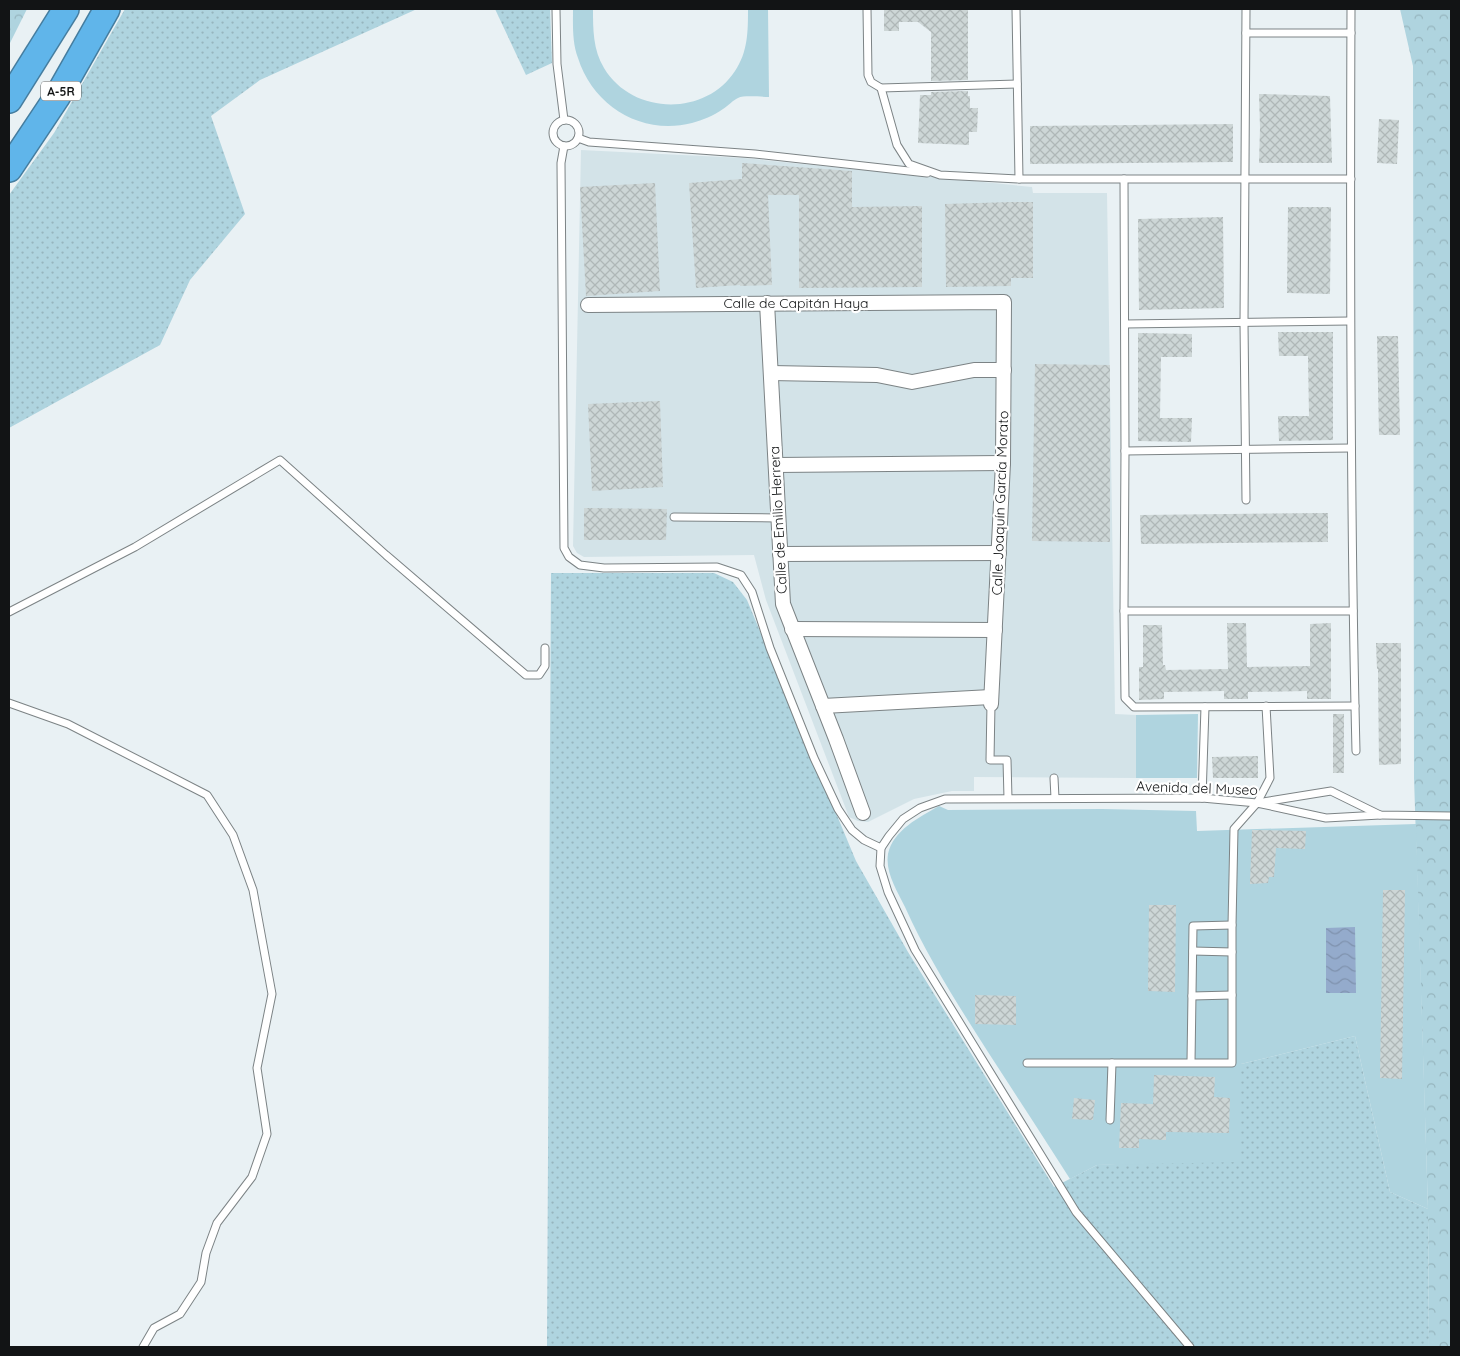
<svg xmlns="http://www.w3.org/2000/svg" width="1460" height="1356" font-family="Quicksand,sans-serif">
<defs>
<pattern id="grass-dots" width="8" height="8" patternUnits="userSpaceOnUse" patternTransform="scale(1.25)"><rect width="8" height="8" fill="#afd4df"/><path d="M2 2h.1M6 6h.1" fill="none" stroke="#96b5be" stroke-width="1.8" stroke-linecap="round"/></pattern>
<pattern id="forest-crowns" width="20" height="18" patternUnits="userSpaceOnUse" patternTransform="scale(1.25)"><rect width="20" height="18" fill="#afd4df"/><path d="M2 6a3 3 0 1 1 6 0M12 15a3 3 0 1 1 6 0" fill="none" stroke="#96b5be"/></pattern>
<pattern id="water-waves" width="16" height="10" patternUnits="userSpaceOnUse" patternTransform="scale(1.25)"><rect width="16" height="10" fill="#94abcc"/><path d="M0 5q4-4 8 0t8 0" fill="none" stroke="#7f92ae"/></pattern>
<pattern id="building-cross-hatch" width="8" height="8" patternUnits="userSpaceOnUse" patternTransform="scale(1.25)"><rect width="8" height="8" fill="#cdd6d6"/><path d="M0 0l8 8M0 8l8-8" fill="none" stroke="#afb7b7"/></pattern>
</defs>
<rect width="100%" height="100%" fill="#e9f1f4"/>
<polygon fill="#d3e3e8" points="581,150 743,158 1032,187 1033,193 1107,193 1115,714 1136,715 1136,778 974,777 974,791 952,791 914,799 868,822 858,821 849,817 766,600 754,555 584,557 577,553 573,546"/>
<g fill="url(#grass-dots)">
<polygon points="125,9 417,9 260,80 211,116 245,214 190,280 160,345 9,428 9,195 54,133"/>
<polygon points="495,9 550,9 552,63 526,75"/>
<polygon points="551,573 714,573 733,582 747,600 856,861 908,952 1054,1187 1097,1165 1136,1163 1241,1064 1355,1036 1390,1192 1428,1209 1429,1347 547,1347"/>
</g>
<g fill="url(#forest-crowns)">
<polygon points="9,9 27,9 9,45"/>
<polygon points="1400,9 1451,9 1451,1347 1429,1347 1428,1209 1414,778 1413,66"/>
</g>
<g fill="#afd4df">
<path d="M573 9H593C593 29 593 50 604 68 632 115 705 117 735 71 748 52 748 31 748 9H768L769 97C761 97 744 95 738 98 733 100 728 106 723 109 713 116 703 120 692 123 642 136 593 106 578 58 572 42 573 26 573 9Z"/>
<polygon points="1198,714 1197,778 1136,778 1136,715"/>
<path d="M939 806 948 810 1102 809 1196 811 1197 831 1416 824 1428 1209 1390 1192 1355 1036 1241 1064V1162L1097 1165 1070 1179C1043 1136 1015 1094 988 1052 958 1005 928 958 905 907 897 891 885 872 888 854 893 830 920 817 939 806Z"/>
</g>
<polygon fill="url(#water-waves)" points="1355,927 1356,993 1326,993 1326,928"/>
<g fill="url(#building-cross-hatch)">
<polygon points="884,9 968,9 968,80 931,81 931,32 918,22 899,22 899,31 884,31"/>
<polygon points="968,91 968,96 970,96 970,108 978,108 977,132 969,132 969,145 918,143 920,95 931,95 931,92"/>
<polygon points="1259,94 1330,96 1332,163 1259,163 1260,128"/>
<polygon points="1379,119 1399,120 1397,164 1377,163"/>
<polygon points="1233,124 1233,162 1030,164 1030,126"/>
<polygon points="742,163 852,171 852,207 922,206 922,287 799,288 799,195 768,195 772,285 740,286 740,285 696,288 689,183 742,179"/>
<polygon points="655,183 660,291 586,296 580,187"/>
<polygon points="1012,202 1033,202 1033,278 1011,278 1011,286 946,287 945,204"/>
<polygon points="1288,207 1331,207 1330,294 1287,293"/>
<polygon points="1223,217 1224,308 1139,310 1138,219"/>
<polygon points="1278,332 1333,332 1333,440 1279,441 1278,416 1309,416 1308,356 1279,356"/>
<polygon points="1138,333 1192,334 1192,357 1161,357 1160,418 1192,418 1191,442 1138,441"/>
<polygon points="1377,336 1398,336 1400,435 1379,435"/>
<polygon points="1035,364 1110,365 1110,542 1032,541"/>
<polygon points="660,401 663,487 592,491 588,404"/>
<polygon points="584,508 667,509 666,540 584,540"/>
<polygon points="1328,513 1328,542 1141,544 1140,515"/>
<polygon points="1227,623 1246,623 1247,667 1310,666 1310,624 1331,623 1331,699 1307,699 1307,691 1248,692 1248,699 1224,699 1224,691 1164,692 1164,699 1139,700 1139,667 1143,667 1143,625 1162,625 1163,665 1165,665 1166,670 1228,669"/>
<polygon points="1376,643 1401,643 1401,764 1379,765 1378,669 1377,669"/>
<rect x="1333" y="714" width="11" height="59"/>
<polygon points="1258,756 1258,778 1213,778 1212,757"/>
<polygon points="1252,830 1306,831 1305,849 1276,848 1274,877 1269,877 1268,883 1250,884"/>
<polygon points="1383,890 1405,890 1402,1079 1380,1078"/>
<polygon points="1149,905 1176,905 1175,992 1148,991"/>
<polygon points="975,995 1016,996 1016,1025 975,1024"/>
<polygon points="1154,1075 1215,1077 1214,1097 1230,1098 1229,1133 1166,1132 1166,1140 1139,1139 1139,1148 1119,1148 1121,1103 1153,1104"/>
<polygon points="1074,1098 1095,1100 1093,1120 1072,1119"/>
</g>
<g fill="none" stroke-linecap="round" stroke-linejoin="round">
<g stroke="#7c8385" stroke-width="9">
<g id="lane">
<polyline points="556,9 557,64 564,120"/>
<polyline points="867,9 868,75 871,82 881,88 1017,84"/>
<polyline points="1016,9 1019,179"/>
<polyline points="1246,9 1244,323 1246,500"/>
<path d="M1351 9C1350 256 1350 504 1356 751"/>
<polyline points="1246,33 1351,33"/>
<polyline points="881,88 897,145 909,164 940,175 1019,179 1351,179"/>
<circle cx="566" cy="133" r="13"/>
<polyline points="578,138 589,142 755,154 927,173"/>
<polyline points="564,146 561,163 564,548 569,557 580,565 604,568 717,567 741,575 752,592 770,648 814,758 838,809 852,830 864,840 881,848"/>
<polyline points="1124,179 1125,451 1124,611 1125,698 1134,707 1355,706"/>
<polyline points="1125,324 1350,321"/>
<polyline points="1125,451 1351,448"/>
<polyline points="674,517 778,518"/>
<polyline points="1124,611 1353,611"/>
<polyline points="9,612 135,547 280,460 386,555 526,675 539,675 545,666 545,648"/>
<polyline points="9,703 68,724 207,795 233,835 253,890 272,994 257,1068 267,1134 252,1177 217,1223 206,1253 201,1282 180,1314 154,1328 143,1347"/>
<polyline points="991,704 990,760 1007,760 1008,798"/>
<polyline points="1054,778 1055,798"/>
<polyline points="1202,798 1205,707"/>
<polyline points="1257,803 1270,778 1266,706"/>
<polyline points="1193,951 1232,952"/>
<polyline points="1192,996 1232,995"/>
<polyline points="1191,1062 1193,926 1232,925"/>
<polyline points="1027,1063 1232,1063 1232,925 1234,829 1257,803 1326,818 1380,815"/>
<polyline points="1110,1120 1112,1063"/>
<polyline points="1190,1347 1076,1212 915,950 888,892 880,866 881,848 889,836 903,819 920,808 945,799 1202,798 1257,803 1331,791 1380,815 1451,816"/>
</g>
</g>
<g stroke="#7c8385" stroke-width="16">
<g id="street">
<polyline points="767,303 783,604 836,739 863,813"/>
<polyline points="588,305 1004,302 1003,463 991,704"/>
<polyline points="771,373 877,375 912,382 974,370 1004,370"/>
<polyline points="776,465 1003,463"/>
<polyline points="780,554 999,553"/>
<polyline points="792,629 995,630"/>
<polyline points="823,706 991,697"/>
</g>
</g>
<g stroke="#457d9f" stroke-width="28">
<g id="highway">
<polyline points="9,100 66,9"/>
<polyline points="9,169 57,97 107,9"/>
</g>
</g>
<use href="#lane" stroke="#fff" stroke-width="7"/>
<use href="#street" stroke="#fff" stroke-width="14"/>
<use href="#highway" stroke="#60b5ea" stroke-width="25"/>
</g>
<g text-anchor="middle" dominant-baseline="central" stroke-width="4.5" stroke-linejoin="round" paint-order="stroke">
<rect fill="#fff" stroke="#595a5b" stroke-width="1" x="41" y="81.5" width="40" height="19" rx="4"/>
<g font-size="12" font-weight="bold" fill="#121415">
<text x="61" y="91">A-5R</text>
</g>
<g font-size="14" fill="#121415" stroke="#fff">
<text x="796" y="303">Calle de Capitán Haya</text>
<text transform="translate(1000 503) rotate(-88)">Calle Joaquín García Morato</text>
<text transform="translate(778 520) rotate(-93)">Calle de Emilio Herrera</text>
<text transform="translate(1197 788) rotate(2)">Avenida del Museo</text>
</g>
</g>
<rect width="1460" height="1356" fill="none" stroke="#121415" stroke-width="20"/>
</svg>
